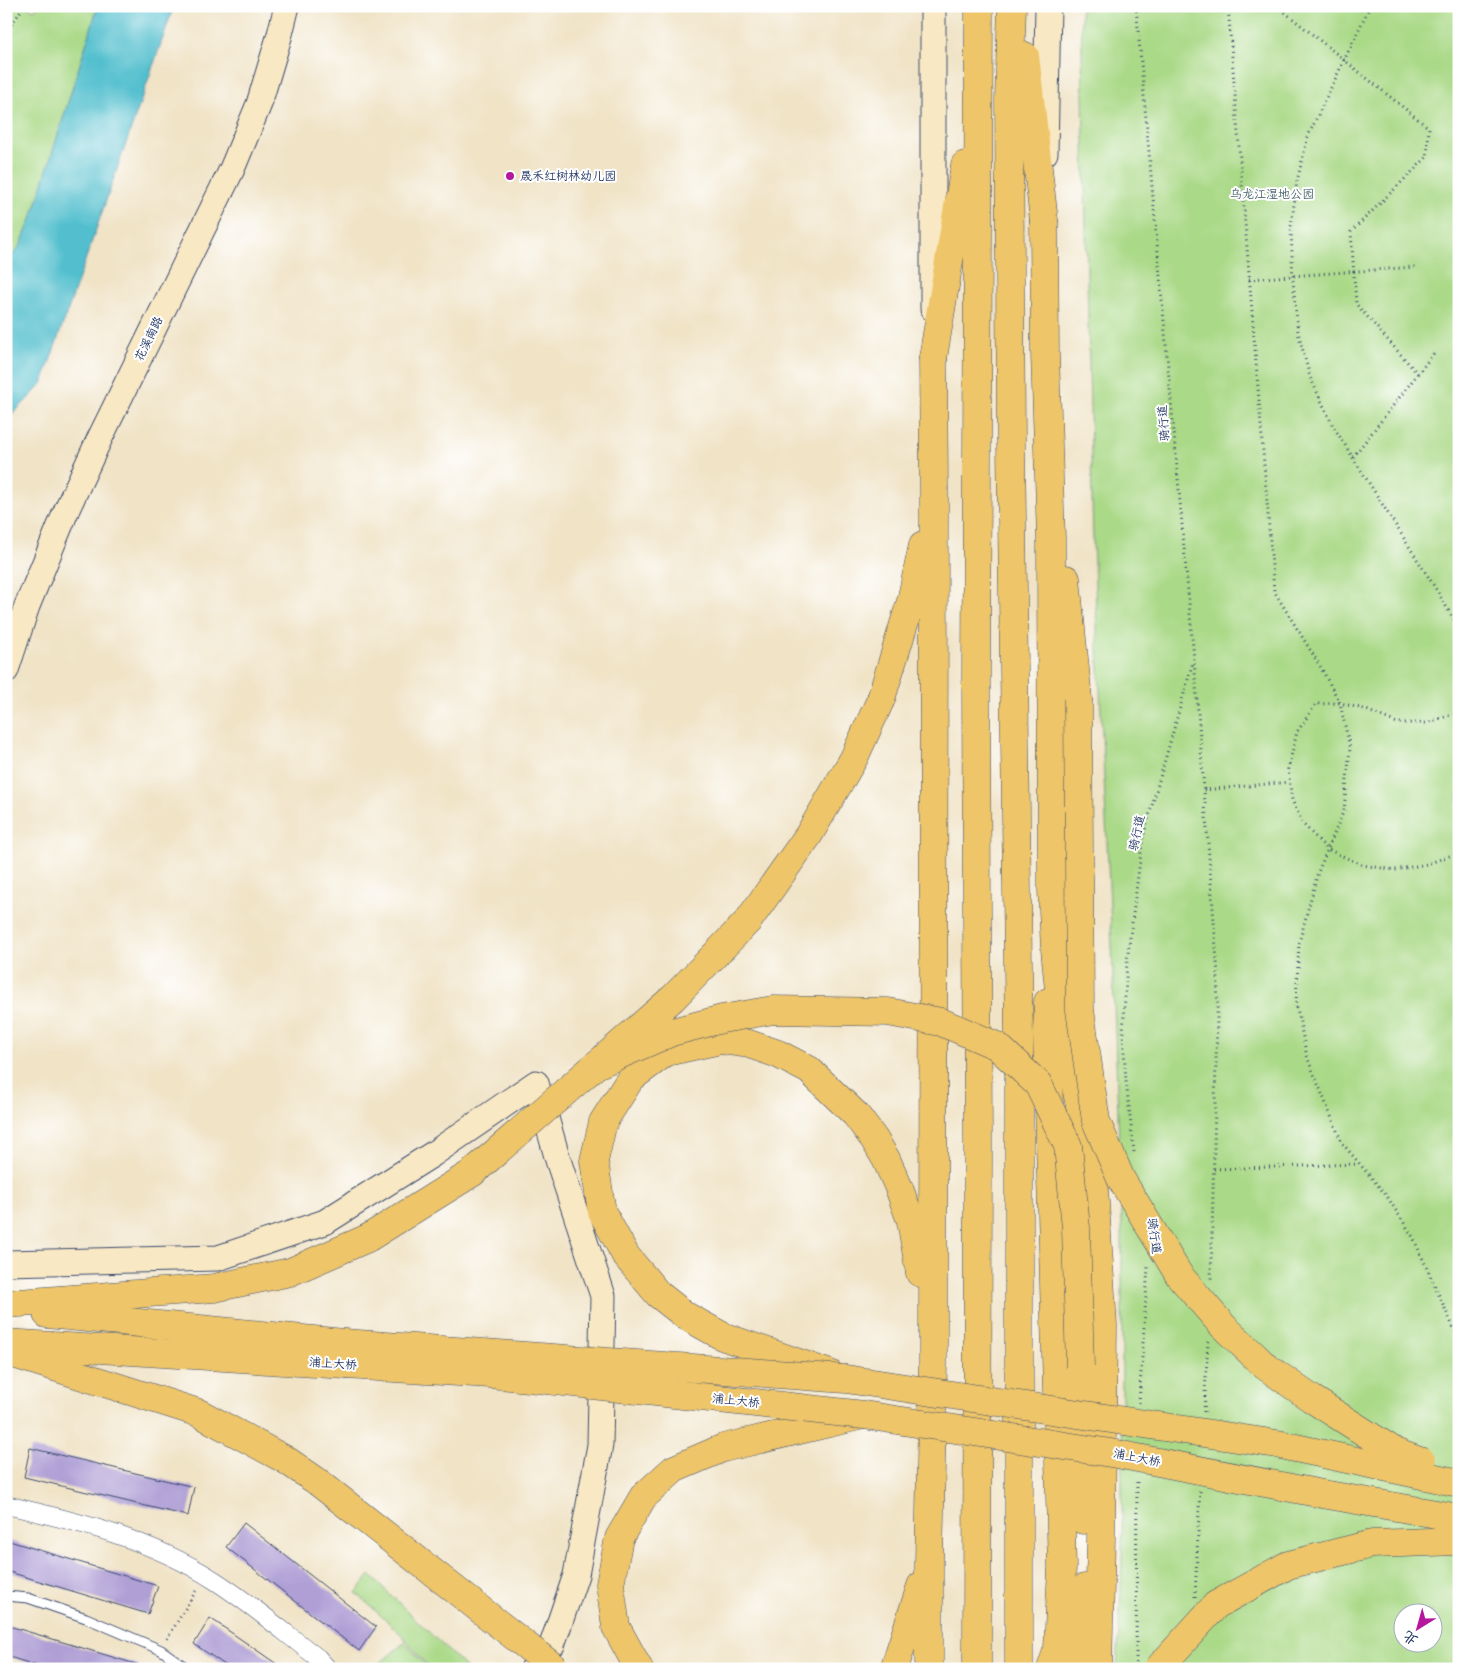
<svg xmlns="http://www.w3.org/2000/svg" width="1465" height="1675" font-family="Pangolin,'LXGW WenKai TC',sans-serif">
<rect width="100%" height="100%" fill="#fff"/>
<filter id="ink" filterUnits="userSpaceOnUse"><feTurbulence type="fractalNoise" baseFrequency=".02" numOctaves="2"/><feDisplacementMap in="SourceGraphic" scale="10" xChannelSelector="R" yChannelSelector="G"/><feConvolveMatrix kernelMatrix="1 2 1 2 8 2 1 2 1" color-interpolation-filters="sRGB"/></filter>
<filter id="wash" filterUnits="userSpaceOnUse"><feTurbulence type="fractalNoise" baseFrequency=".0096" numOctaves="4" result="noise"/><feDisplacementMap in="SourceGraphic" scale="20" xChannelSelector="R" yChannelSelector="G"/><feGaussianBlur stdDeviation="1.12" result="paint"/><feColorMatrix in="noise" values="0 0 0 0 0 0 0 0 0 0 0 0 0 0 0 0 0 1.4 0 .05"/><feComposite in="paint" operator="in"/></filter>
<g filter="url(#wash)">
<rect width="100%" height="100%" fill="#f0e3c6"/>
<g fill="#aad987" stroke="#628472" fill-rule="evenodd">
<polygon points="6,6 25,6 35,10 37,6 98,6 34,212 21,244 6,265"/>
<path d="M1081 6H1459V1669H1117L1122 1568V1228L1112 948 1093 542ZM1402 1612H1432V1642H1402Z"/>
<polygon points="370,1575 467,1669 430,1669 401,1634 356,1593"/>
<polygon points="405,1642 428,1669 373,1669"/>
</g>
<polygon fill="#53bfce" stroke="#377796" points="98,6 174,6 42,384 21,406 6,419 6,265 21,244 34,212"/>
<g id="blocks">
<g fill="#af9fd5">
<polygon points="30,1448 194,1487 188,1516 24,1477"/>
<polygon points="244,1523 376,1627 359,1651 226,1547"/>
<polygon points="6,1540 158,1586 148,1614 6,1571"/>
<polygon points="210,1618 284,1669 231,1669 194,1644"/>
<polygon points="6,1625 139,1665 139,1669 48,1669 6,1656"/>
</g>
</g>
</g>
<g filter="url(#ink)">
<use href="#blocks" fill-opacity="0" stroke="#3b4a6e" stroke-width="1"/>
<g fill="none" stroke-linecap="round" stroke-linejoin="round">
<g stroke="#3b4a6e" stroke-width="11">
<polyline id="lane" points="6,1596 28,1598 86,1618 161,1650 188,1669"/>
</g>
<g stroke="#3b4a6e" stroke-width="19">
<path id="street" d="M6 1505C77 1521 152 1540 214 1580 250 1603 284 1632 318 1658L328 1669"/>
</g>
<g stroke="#3b4a6e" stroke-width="27">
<g id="secondary">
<polyline points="1045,153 1048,6"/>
<polyline points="933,309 933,6"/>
<polyline points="6,670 27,606 67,509 99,440 232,169 259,104 280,34 287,6"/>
<polyline points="6,1263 218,1258 325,1222 433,1154 536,1083 558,1160 603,1296 600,1445 576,1575 552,1645 533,1669"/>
</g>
</g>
<g stroke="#3b4a6e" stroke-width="29">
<g id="primary">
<polyline points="1044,221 1045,353 1051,539 1052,890 1055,949 1061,1011 1093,1172 1103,1325 1101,1539 1098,1669"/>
<polyline points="1066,579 1078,699"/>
<polyline points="881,699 911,601 923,545"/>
<polyline points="1048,1002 1047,1035 1062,1567 1058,1648 1051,1669"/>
<polyline points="6,1304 214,1288 290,1272 368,1238"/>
<polyline points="47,1314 344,1343"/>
<polyline points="6,1343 346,1365"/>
<polyline points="10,1353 199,1413 286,1460 318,1482"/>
<polyline points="1080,1367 1083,1520"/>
<polyline points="830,1374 722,1336 686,1316 658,1294 626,1256 602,1212 594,1161 603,1122 631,1078 666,1052 720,1040 749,1044 778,1054 809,1070 856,1115 874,1139 886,1159 899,1188 911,1221 920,1273"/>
<polyline points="639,1669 616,1627 610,1584 619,1538 643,1497 674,1469 723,1448 859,1416"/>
<polyline points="894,1669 921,1586"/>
<polyline points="929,1669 929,1563 933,1364 934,490 933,358"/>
<polyline points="1075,1669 1084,1588"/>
</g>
</g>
<g stroke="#3b4a6e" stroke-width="29">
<g id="highway">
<polyline points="1012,6 1009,99 1011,445 1019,1038 1019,1669"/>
<polyline points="1025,56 1044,221"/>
<polyline points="933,358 965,165"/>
<polyline points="977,1669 978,1141 976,683 979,6"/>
</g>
</g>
<g stroke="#3b4a6e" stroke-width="3" stroke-dasharray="1 4" stroke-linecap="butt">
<polyline points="1136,6 1194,659 1218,974 1211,1280"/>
<polyline points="1228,6 1274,591 1320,666 1340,703 1350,748 1344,810 1318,872 1299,943 1296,1003 1307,1057 1342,1143 1386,1195 1413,1237 1459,1340"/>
<polyline points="1277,6 1429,128 1427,157 1351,232 1356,304 1418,374"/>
<polyline points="1370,6 1308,136 1297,181 1291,227 1293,281 1298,332 1310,377 1333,426 1434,586 1459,628"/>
<polyline points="6,33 22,9"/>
<polyline points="1249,279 1415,267"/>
<polyline points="1353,457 1434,353"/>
<polyline points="1459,712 1426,723 1397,723 1364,709 1340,703 1316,704 1297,732 1288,769 1292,800 1303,824 1327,849 1362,865 1395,870 1427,864 1455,854 1459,851"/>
<polyline points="1204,790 1289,782"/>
<polyline points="1134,1152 1126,1081 1123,1033 1127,961 1143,837 1193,662"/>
<polyline points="1214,1169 1359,1164"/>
<polyline points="1139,1403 1148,1267"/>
<polyline points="1204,1412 1208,1341"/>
<polyline points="1195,1597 1200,1491"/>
<polyline points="167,1639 197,1589"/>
<polyline points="1136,1663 1137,1479"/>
<polyline points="153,1669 156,1660"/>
</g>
<use href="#lane" stroke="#fff" stroke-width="9"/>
<use href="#street" stroke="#fff" stroke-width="18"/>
<use href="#secondary" stroke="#f8e8c3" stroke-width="25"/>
<use href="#primary" stroke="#eec569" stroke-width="28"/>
<use href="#highway" stroke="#eec569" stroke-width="28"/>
<g stroke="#3b4a6e" stroke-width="29" stroke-linecap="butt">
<g id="primary-bridge">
<polyline points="1078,699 1080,1010 1096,1121 1121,1179 1179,1275 1222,1325 1265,1366 1312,1399 1397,1453 1422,1462"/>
<polyline points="594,1066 672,1032 722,1019 773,1010 888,1012 941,1022 997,1046 1038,1084 1068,1146 1076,1228 1080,1367"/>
<polyline points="368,1238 472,1173 673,998 748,921 808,836 854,758 881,699"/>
<polyline points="344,1343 846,1379 1277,1444 1459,1483"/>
<polyline points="346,1365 491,1374 864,1415 1117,1454 1317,1493 1459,1518"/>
<polyline points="318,1482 556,1669"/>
<polyline points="1158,1669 1216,1605 1288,1565 1372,1544 1459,1541"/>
</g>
</g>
<use href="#primary-bridge" stroke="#eec569" stroke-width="28"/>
</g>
</g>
<circle fill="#b5179e" stroke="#fff" stroke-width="2" cx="510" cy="176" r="5"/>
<g text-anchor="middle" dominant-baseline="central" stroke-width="4" stroke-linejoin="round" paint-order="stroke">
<g font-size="12" fill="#1b2f5e" stroke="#fff" text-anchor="start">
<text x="520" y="176">晟禾红树林幼儿园</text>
</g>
<g font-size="12" fill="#46626a" stroke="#fff">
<text x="1272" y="194">乌龙江湿地公园</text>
</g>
<g font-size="12" fill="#1b2f5e" stroke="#fff">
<text transform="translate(149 339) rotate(-64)">花溪南路</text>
<text transform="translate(1164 423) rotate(-95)">骑行道</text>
<text transform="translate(1137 833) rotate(-78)">骑行道</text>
<text transform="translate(1154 1236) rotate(82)">骑行道</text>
<text transform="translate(333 1364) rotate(4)">浦上大桥</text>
<text transform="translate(736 1401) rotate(6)">浦上大桥</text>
<text transform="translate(1137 1458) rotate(11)">浦上大桥</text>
</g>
</g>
<rect width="1465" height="1675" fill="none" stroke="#fff" stroke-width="25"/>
<g transform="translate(1418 1628) rotate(217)"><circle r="24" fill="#ffffff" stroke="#a4acbf"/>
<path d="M0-4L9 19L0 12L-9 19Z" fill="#b5179e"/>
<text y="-8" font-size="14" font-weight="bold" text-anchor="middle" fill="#1b2f5e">北</text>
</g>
</svg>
